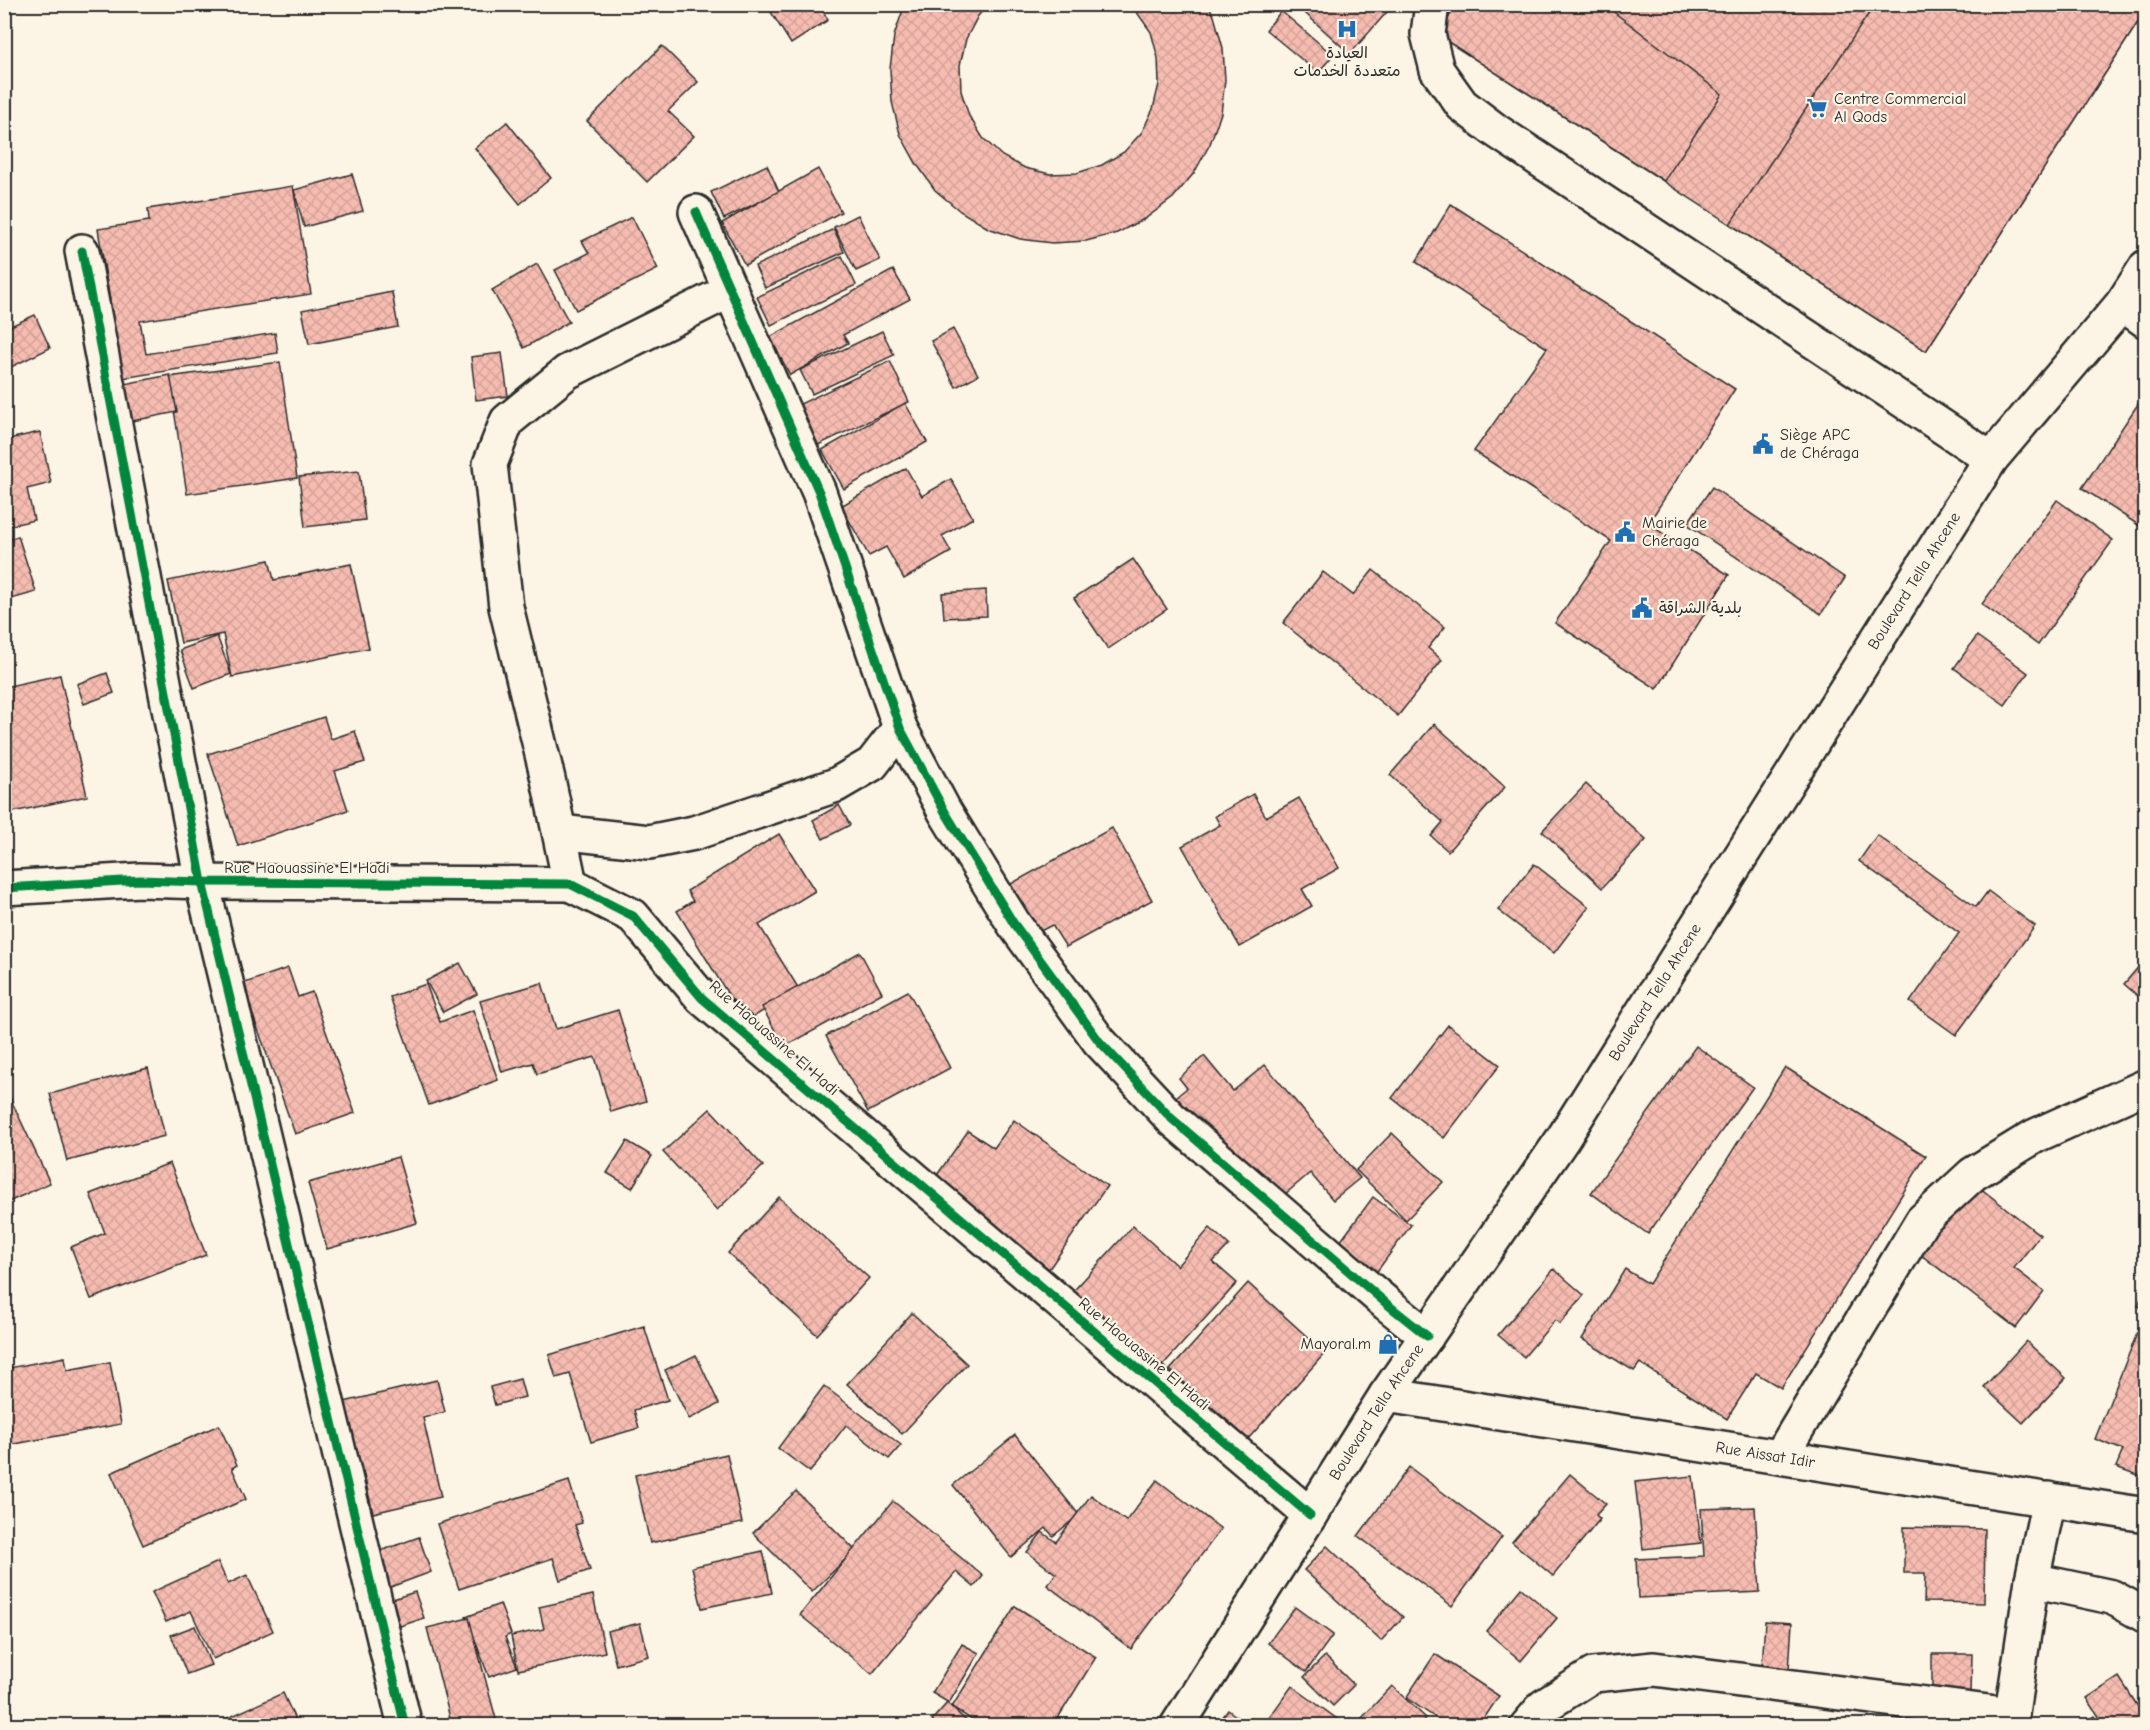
<svg xmlns="http://www.w3.org/2000/svg" width="2150" height="1730" font-family="'Comic Neue','Playpen Sans Arabic',sans-serif">
<defs>
<pattern id="building-cross-hatch" width="8" height="8" patternUnits="userSpaceOnUse" patternTransform="scale(1.5)"><rect width="8" height="8" fill="#f7bcb1"/><path d="M0 0l8 8M0 8l8-8" fill="none" stroke="#d4a298"/></pattern>
</defs>
<rect width="100%" height="100%" fill="#fcf5e5"/>
<filter id="ink" filterUnits="userSpaceOnUse"><feTurbulence type="fractalNoise" baseFrequency=".0167" numOctaves="2"/><feDisplacementMap in="SourceGraphic" scale="12" xChannelSelector="R" yChannelSelector="G"/><feConvolveMatrix kernelMatrix="1 2 1 2 8 2 1 2 1" color-interpolation-filters="sRGB"/></filter>
<g filter="url(#ink)">
<g fill="url(#building-cross-hatch)" stroke="#2b2b2b" stroke-width="1.5">
<polygon points="766,4 819,4 828,20 791,44"/>
<polygon points="988,4 978,16 966,39 960,65 961,91 969,116 983,138 1002,156 1025,168 1050,174 1077,173 1102,165 1124,152 1142,132 1153,109 1159,84 1158,58 1151,32 1131,4 1208,4 1214,16 1223,48 1225,80 1221,113 1210,144 1194,173 1173,198 1146,218 1117,233 1086,241 1052,243 1020,239 988,228 960,211 935,190 916,163 900,134 892,102 890,69 894,36 905,4"/>
<polygon points="1295,4 1394,4 1350,54"/>
<polygon points="1456,4 2146,4 2146,10 1926,351 1439,36"/>
<polygon points="1456,4 1603,4 1722,94 1664,181 1439,36"/>
<polygon points="1875,4 2146,4 2146,10 1926,351 1730,224"/>
<polygon points="1281,11 1333,55 1318,73 1266,30"/>
<polygon points="662,46 698,82 668,111 694,136 647,182 587,121"/>
<polygon points="507,122 551,178 520,204 475,148"/>
<polygon points="767,165 779,192 724,219 711,192"/>
<polygon points="818,169 841,212 745,265 722,223"/>
<polygon points="352,174 363,211 304,227 294,190"/>
<polygon points="293,186 311,294 140,321 146,354 275,333 278,353 123,378 98,229 149,221 148,209"/>
<polygon points="1451,204 1735,389 1648,524 1729,575 1657,689 1555,623 1611,541 1474,451 1547,348 1416,262"/>
<polygon points="858,215 880,260 856,271 834,227"/>
<polygon points="632,217 658,269 576,310 555,270 589,253 582,241"/>
<polygon points="834,229 844,252 765,288 755,266"/>
<polygon points="842,256 856,285 771,325 757,297"/>
<polygon points="537,264 569,322 524,348 492,290"/>
<polygon points="893,270 910,299 843,335 848,343 790,375 770,337"/>
<polygon points="392,292 398,327 309,344 302,310"/>
<polygon points="35,315 50,348 11,367 4,354 4,329"/>
<polygon points="953,329 978,375 956,387 931,341"/>
<polygon points="882,331 894,355 812,394 800,370"/>
<polygon points="502,353 508,396 476,400 471,357"/>
<polygon points="890,361 909,402 818,445 798,405"/>
<polygon points="280,362 297,478 187,494 169,377"/>
<polygon points="170,375 177,412 127,422 119,385"/>
<polygon points="4,385 9,399 4,400"/>
<polygon points="2144,395 2146,396 2146,530 2082,488"/>
<polygon points="905,403 927,442 844,489 822,450"/>
<polygon points="40,432 51,483 27,489 34,520 4,527 4,440"/>
<polygon points="906,468 922,496 951,479 973,518 942,536 951,552 904,579 886,547 869,556 841,506"/>
<polygon points="359,471 365,520 305,527 299,477"/>
<polygon points="1712,487 1845,578 1821,614 1687,524"/>
<polygon points="2057,500 2113,540 2038,645 1982,604"/>
<polygon points="18,536 36,592 4,601 4,541"/>
<polygon points="1133,559 1167,609 1108,649 1074,598"/>
<polygon points="269,560 274,580 351,564 369,648 232,677 223,634 181,643 168,581"/>
<polygon points="1373,570 1445,627 1428,648 1442,660 1398,716 1283,623 1323,572 1353,595"/>
<polygon points="986,590 987,616 944,618 942,593"/>
<polygon points="217,636 231,674 194,688 180,650"/>
<polygon points="1977,636 2028,673 2005,705 1954,668"/>
<polygon points="107,673 114,693 84,704 77,684"/>
<polygon points="60,675 87,796 4,814 4,687"/>
<polygon points="324,717 331,739 355,731 365,762 335,771 348,810 238,846 208,754"/>
<polygon points="1434,724 1505,787 1448,851 1431,836 1443,822 1390,775"/>
<polygon points="1586,784 1646,840 1602,888 1542,831"/>
<polygon points="1253,794 1266,817 1299,798 1339,868 1302,889 1312,906 1240,947 1182,846 1220,825 1215,816"/>
<polygon points="839,805 850,825 823,839 813,820"/>
<polygon points="1112,828 1152,900 1066,947 1052,925 1027,938 1000,890"/>
<polygon points="779,834 815,891 759,925 799,989 745,1022 677,911 693,901 687,891"/>
<polygon points="1877,835 1976,907 1988,891 2035,926 1956,1035 1910,1002 1959,933 1859,861"/>
<polygon points="1534,864 1589,907 1554,953 1498,910"/>
<polygon points="860,952 882,993 784,1047 762,1007"/>
<polygon points="2146,958 2146,1003 2124,984"/>
<polygon points="460,963 477,994 443,1012 426,981"/>
<polygon points="288,968 298,997 312,992 355,1113 295,1134 242,984"/>
<polygon points="542,983 556,1029 618,1010 646,1101 611,1112 595,1057 537,1074 533,1063 502,1072 480,1001"/>
<polygon points="426,984 440,1022 473,1010 498,1080 429,1105 390,997"/>
<polygon points="908,991 950,1068 868,1112 826,1036"/>
<polygon points="1448,1025 1500,1065 1444,1138 1392,1098"/>
<polygon points="1696,1046 1753,1087 1648,1234 1591,1193"/>
<polygon points="1204,1056 1233,1091 1265,1065 1360,1178 1333,1200 1310,1173 1264,1212 1171,1101 1187,1088 1179,1078"/>
<polygon points="1785,1067 1926,1156 1781,1388 1756,1373 1727,1419 1640,1363 1634,1371 1582,1339 1625,1269 1649,1284"/>
<polygon points="148,1068 165,1136 67,1161 50,1094"/>
<polygon points="4,1085 50,1183 4,1204"/>
<polygon points="710,1109 763,1166 717,1210 663,1152"/>
<polygon points="1014,1120 1107,1186 1049,1269 932,1182 968,1131 994,1148"/>
<polygon points="1392,1133 1443,1182 1406,1220 1356,1170"/>
<polygon points="627,1141 652,1156 632,1188 607,1173"/>
<polygon points="398,1157 417,1223 327,1249 308,1183"/>
<polygon points="170,1163 206,1255 91,1299 71,1247 105,1233 90,1194"/>
<polygon points="1970,1180 2040,1235 2014,1268 2044,1291 2016,1328 1916,1251"/>
<polygon points="779,1197 869,1278 817,1335 728,1253"/>
<polygon points="1373,1197 1411,1225 1367,1285 1329,1257"/>
<polygon points="1133,1226 1177,1266 1210,1228 1229,1245 1213,1262 1237,1283 1153,1376 1067,1298"/>
<polygon points="1554,1269 1584,1295 1560,1324 1555,1320 1524,1357 1498,1335"/>
<polygon points="1248,1283 1325,1353 1248,1439 1170,1370"/>
<polygon points="2146,1286 2146,1309 2138,1306"/>
<polygon points="2146,1311 2146,1478 2116,1467 2123,1450 2095,1439"/>
<polygon points="912,1313 967,1364 902,1434 847,1384"/>
<polygon points="644,1326 668,1400 634,1410 639,1428 591,1442 570,1374 556,1378 549,1355"/>
<polygon points="2026,1341 2066,1378 2023,1423 1984,1387"/>
<polygon points="696,1355 719,1404 689,1419 665,1370"/>
<polygon points="65,1357 67,1370 110,1362 121,1424 4,1446 4,1369"/>
<polygon points="520,1379 525,1397 495,1405 490,1387"/>
<polygon points="437,1380 445,1412 423,1418 441,1497 373,1513 363,1471 344,1475 327,1406"/>
<polygon points="824,1386 901,1445 889,1459 846,1425 810,1472 778,1448"/>
<polygon points="219,1425 237,1465 232,1468 246,1499 143,1545 111,1473"/>
<polygon points="1015,1435 1079,1515 1053,1536 1046,1528 1011,1557 953,1485"/>
<polygon points="727,1454 742,1523 650,1543 635,1475"/>
<polygon points="1409,1467 1502,1537 1452,1606 1358,1536"/>
<polygon points="1570,1474 1606,1504 1596,1515 1600,1519 1553,1576 1512,1542"/>
<polygon points="1693,1476 1701,1543 1643,1549 1635,1482"/>
<polygon points="1157,1480 1221,1529 1131,1649 1047,1585 1056,1574 1027,1552 1042,1532 1056,1542 1091,1495 1126,1521"/>
<polygon points="569,1481 582,1523 575,1525 590,1570 560,1580 553,1558 459,1589 437,1524"/>
<polygon points="796,1491 855,1550 812,1592 753,1533"/>
<polygon points="893,1501 983,1576 974,1587 956,1572 872,1674 800,1615"/>
<polygon points="1755,1507 1760,1592 1638,1598 1636,1559 1704,1556 1701,1509"/>
<polygon points="1904,1527 1985,1529 1984,1603 1924,1602 1925,1573 1904,1573"/>
<polygon points="419,1537 431,1572 377,1592 364,1557"/>
<polygon points="1327,1546 1403,1617 1381,1641 1304,1570"/>
<polygon points="763,1551 772,1593 702,1608 692,1567"/>
<polygon points="218,1562 228,1584 247,1575 273,1631 213,1659 191,1611 166,1622 152,1592"/>
<polygon points="1521,1588 1557,1618 1521,1661 1486,1631"/>
<polygon points="415,1592 424,1618 383,1632 374,1605"/>
<polygon points="593,1595 605,1652 518,1670 511,1636 544,1629 539,1607"/>
<polygon points="500,1604 511,1634 505,1637 517,1667 489,1677 466,1617"/>
<polygon points="1015,1606 1096,1657 1053,1726 981,1726 952,1707"/>
<polygon points="1295,1607 1333,1635 1306,1672 1268,1643"/>
<polygon points="469,1618 496,1719 472,1726 452,1726 427,1628"/>
<polygon points="1765,1621 1792,1623 1789,1670 1762,1668"/>
<polygon points="640,1623 649,1656 616,1665 607,1631"/>
<polygon points="195,1626 211,1665 187,1674 171,1635"/>
<polygon points="962,1644 979,1653 949,1703 932,1693"/>
<polygon points="1435,1654 1499,1696 1479,1726 1448,1726 1406,1698"/>
<polygon points="1932,1654 1972,1654 1971,1693 1932,1692"/>
<polygon points="1325,1656 1354,1685 1333,1706 1304,1677"/>
<polygon points="2119,1677 2146,1719 2146,1722 2140,1726 2105,1726 2087,1698"/>
<polygon points="1292,1686 1344,1724 1343,1726 1271,1726 1266,1722"/>
<polygon points="1392,1686 1426,1718 1419,1726 1368,1726 1361,1719"/>
<polygon points="283,1693 298,1726 210,1726"/>
<polygon points="947,1703 972,1726 939,1726 932,1720"/>
<polygon points="1228,1710 1249,1726 1216,1726"/>
<polygon points="2095,1716 2100,1726 2079,1726"/>
<polygon points="1350,1718 1361,1726 1345,1726"/>
</g>
<g fill="none" stroke-linecap="round" stroke-linejoin="round">
<g stroke="#2b2b2b" stroke-width="38">
<g id="street">
<polyline points="1432,4 1428,34 1437,70 1462,105 1495,130 1991,459"/>
<polyline points="696,212 819,492 900,728 945,812 1014,924 1099,1041 1171,1118 1387,1304 1427,1336"/>
<polyline points="82,251 202,882 405,1726"/>
<polyline points="2122,304 2146,321"/>
<polyline points="560,832 649,842 694,833 836,785 872,764 900,728"/>
<polyline points="570,884 548,779 506,607 490,464 507,421 567,372 731,290"/>
<polyline points="4,888 140,880 202,882 570,884 633,916 702,998 1310,1515"/>
<path id="s1" d="M1386 1395 2146 1515"/>
<polyline points="1780,1457 1922,1221 1973,1174 2035,1136 2146,1086"/>
<polyline points="2032,1580 2112,1597 2146,1616"/>
<polyline points="1527,1726 1544,1706 1593,1675 1654,1669 2012,1715"/>
<polyline points="2010,1726 2032,1580 2049,1499"/>
</g>
</g>
<g stroke="#2b2b2b" stroke-width="38">
<g id="primary">
<path id="s2" d="M1177 1726 1386 1395 1562 1140 1991 459 2122 304 2146 267"/>
</g>
</g>
<use href="#street" stroke="#fcf5e5" stroke-width="33"/>
<use href="#primary" stroke="#fcf5e5" stroke-width="33"/>
<g stroke="#fcf5e5" stroke-width="13">
<g id="cycleway">
<polyline points="696,212 819,492 900,728 945,812 1014,924 1099,1041 1171,1118 1387,1304 1427,1336"/>
<polyline points="82,251 202,882 405,1726"/>
<polyline points="4,888 140,880 202,882 570,884 633,916 702,998 1310,1515"/>
</g>
</g>
<use href="#cycleway" stroke="#00873e" stroke-width="9"/>
</g>
</g>
<defs>
<g id="hospital-bare" transform="scale(1.62)"><path d="M-5-5h3v3.5h4V-5h3V5h-3V1.5h-4V5h-3Z" fill="#1f6fb2" stroke="#fcf5e5" stroke-width="2.5" paint-order="stroke"/></g>
<g id="supermarket-bare" transform="scale(1.62)"><path d="M-6-5.5h2.5l.6 2H6L4.5 2H-2.5L-4.4-4H-6ZM-1.5 3.2a1.3 1.3 0 1 0 .1 0ZM3 3.2a1.3 1.3 0 1 0 .1 0Z" fill="#1f6fb2" stroke="#fcf5e5" stroke-width="2.5" paint-order="stroke"/></g>
<g id="civic-bare" transform="scale(1.62)"><path d="M-.6-6.5H3V-4.5H.6V-3L4-1V1h2V6H-6V1h2V-1L-.6-3ZM-1.2 2.5V6h2.4V2.5Z" fill="#1f6fb2" stroke="#fcf5e5" stroke-width="2.5" paint-order="stroke"/></g>
<g id="shop-bare" transform="scale(1.62)"><path d="M-5-2.5h2.3a2.7 3.5 0 0 1 5.4 0H5L5.5 6h-11ZM-1.5-2.5h3a1.5 2.3 0 0 0-3 0Z" fill="#1f6fb2" stroke="#fcf5e5" stroke-width="2.5" paint-order="stroke"/></g>
</defs>
<g fill-rule="evenodd">
<use href="#hospital-bare" x="1347" y="29"/>
<use href="#supermarket-bare" x="1817" y="108"/>
<use href="#civic-bare" x="1763" y="444"/>
<use href="#civic-bare" x="1625" y="532"/>
<use href="#civic-bare" x="1642" y="608"/>
<use href="#shop-bare" x="1388" y="1344"/>
</g>
<g text-anchor="middle" dominant-baseline="central" stroke-width="4.5" stroke-linejoin="round" paint-order="stroke">
<g font-size="16" fill="#2b2b2b" stroke="#fcf5e5" text-anchor="start">
<text x="1347" y="53" text-anchor="middle">العيادة<tspan x="1347" dy="18">متعددة الخدمات</tspan></text>
<text x="1834" y="99">Centre Commercial<tspan x="1834" dy="18">Al Qods</tspan></text>
<text x="1780" y="435">Siège APC<tspan x="1780" dy="18">de Chéraga</tspan></text>
<text x="1642" y="523">Mairie de<tspan x="1642" dy="18">Chéraga</tspan></text>
<text x="1659" y="608">بلدية الشراقة</text>
<text x="1371" y="1344" text-anchor="end">Mayoral.m</text>
</g>
<g font-size="16" fill="#2b2b2b" stroke="#fcf5e5">
<text stroke="none"><textPath href="#s2" startOffset="1362">Boulevard Tella Ahcene</textPath></text>
<text x="307" y="868">Rue Haouassine El Hadi</text>
<text stroke="none"><textPath href="#s2" startOffset="876">Boulevard Tella Ahcene</textPath></text>
<text transform="translate(774 1038) rotate(41)">Rue Haouassine El Hadi</text>
<text transform="translate(1144 1354) rotate(40)">Rue Haouassine El Hadi</text>
<text stroke="none"><textPath href="#s2" startOffset="372">Boulevard Tella Ahcene</textPath></text>
<text stroke="none"><textPath href="#s1" startOffset="384">Rue Aissat Idir</textPath></text>
</g>
</g>
<rect width="2150" height="1730" fill="none" stroke="#fcf5e5" stroke-width="24"/>
<rect x="12" y="12" width="2126" height="1706" fill="none" stroke="#2b2b2b" stroke-width="2" filter="url(#ink)"/>
</svg>
